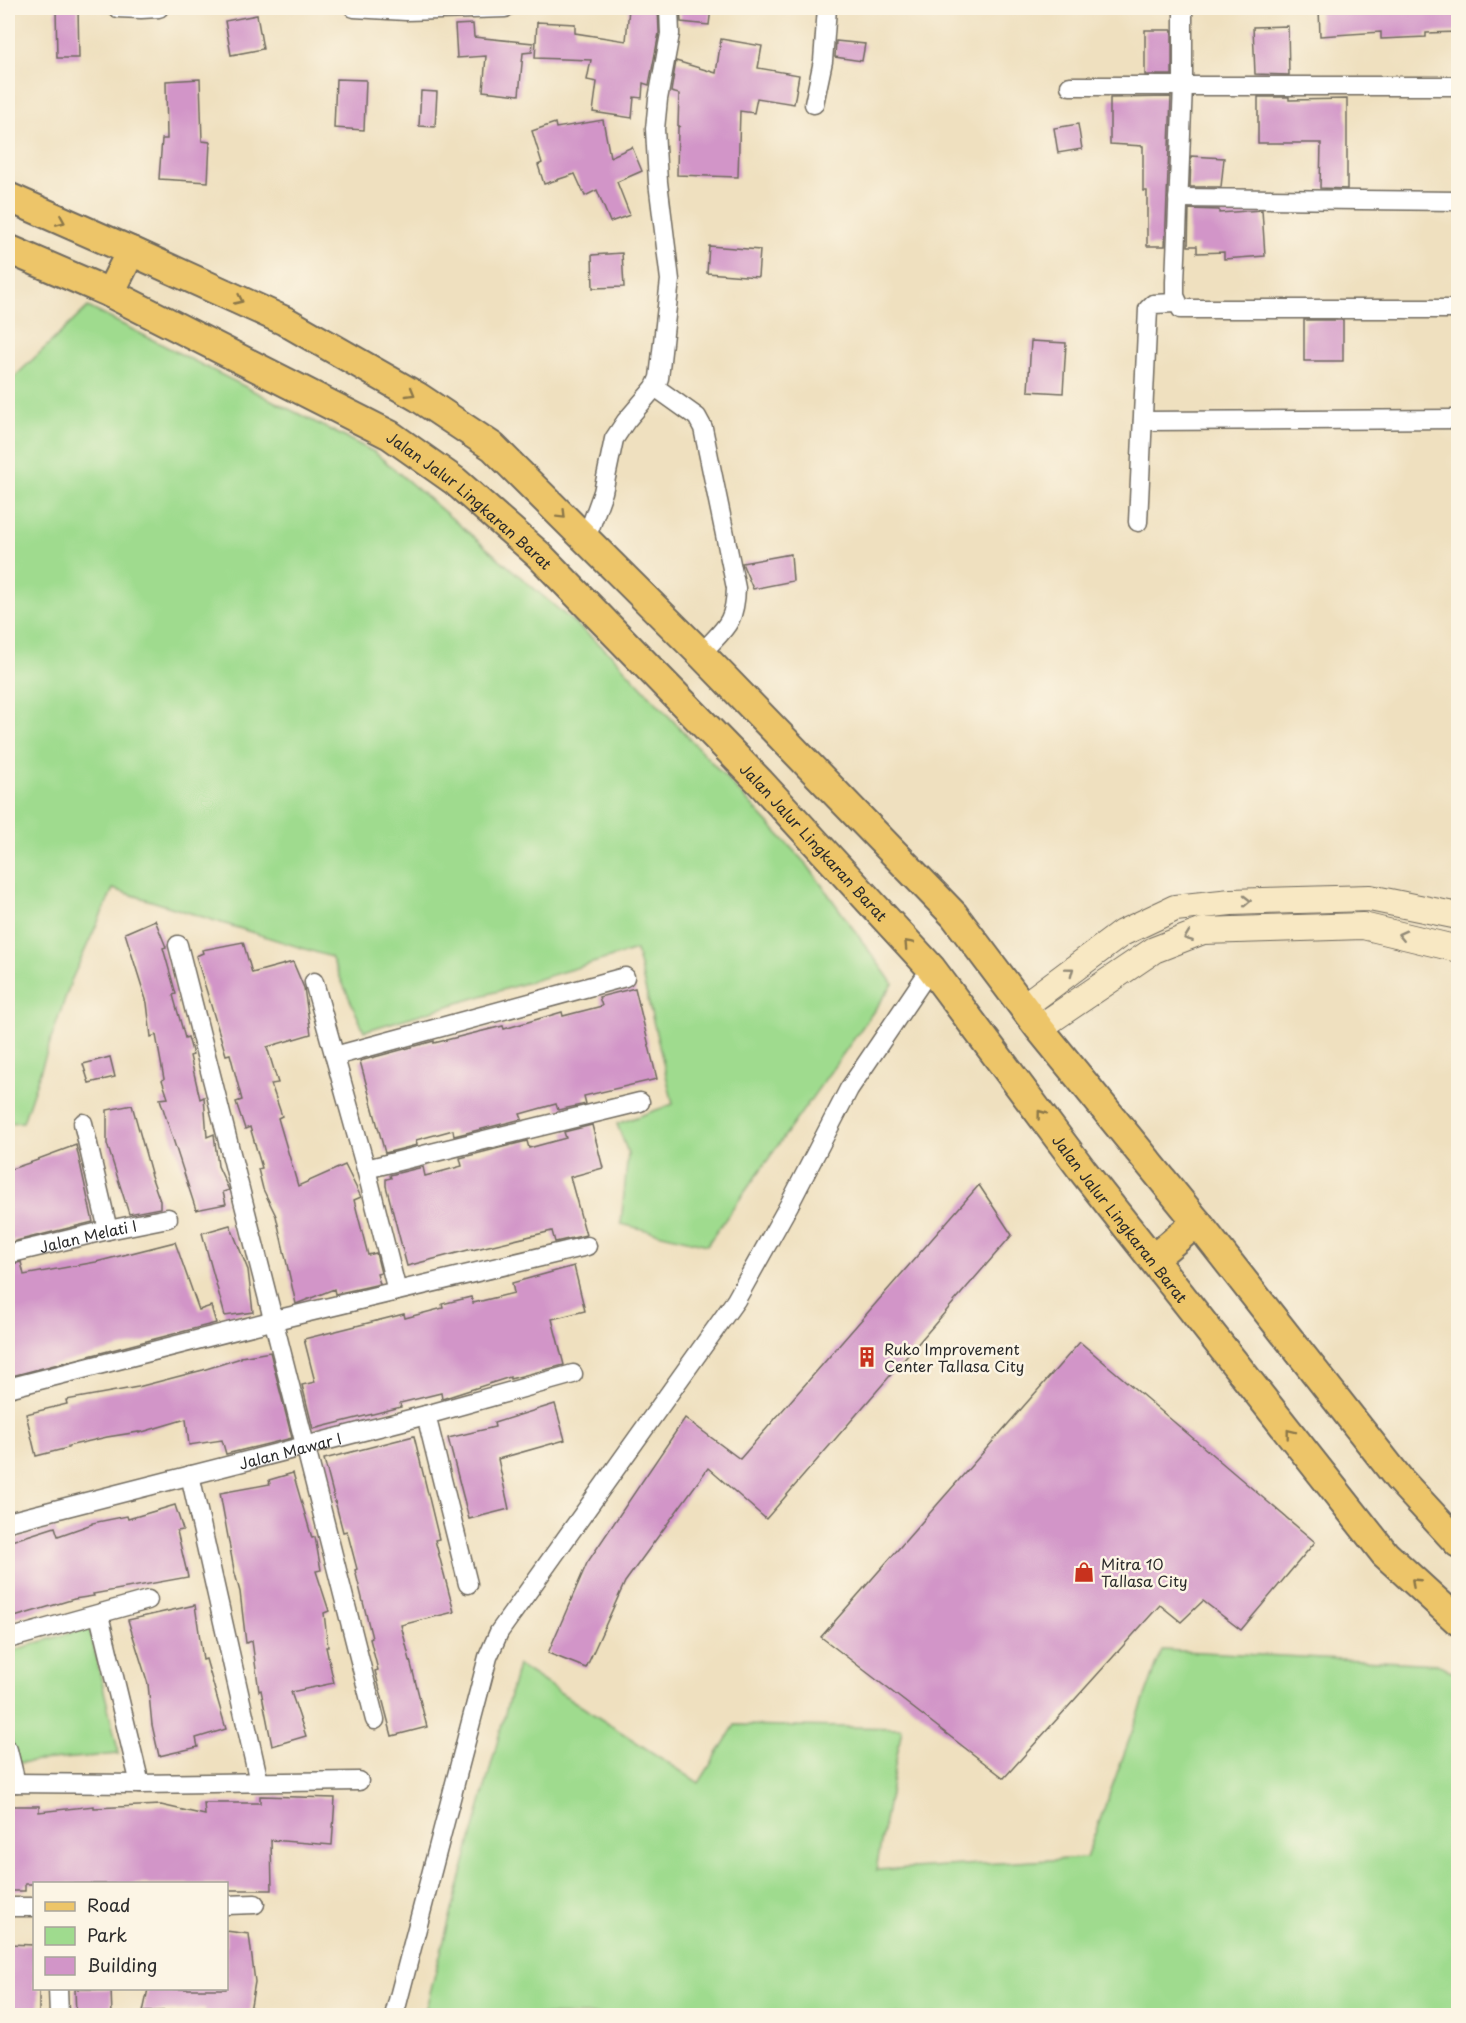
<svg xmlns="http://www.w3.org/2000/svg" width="1466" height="2023" font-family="'Playpen Sans',sans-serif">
<rect width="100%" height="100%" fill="#fcf5e5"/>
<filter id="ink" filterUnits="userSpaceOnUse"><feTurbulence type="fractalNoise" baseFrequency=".0167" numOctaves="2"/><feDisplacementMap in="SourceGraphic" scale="12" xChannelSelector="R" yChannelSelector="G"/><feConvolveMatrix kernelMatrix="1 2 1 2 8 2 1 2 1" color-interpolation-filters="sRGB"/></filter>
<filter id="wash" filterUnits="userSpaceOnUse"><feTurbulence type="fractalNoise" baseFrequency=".008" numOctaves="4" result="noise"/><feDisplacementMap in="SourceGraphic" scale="24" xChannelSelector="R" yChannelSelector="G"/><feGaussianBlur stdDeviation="1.35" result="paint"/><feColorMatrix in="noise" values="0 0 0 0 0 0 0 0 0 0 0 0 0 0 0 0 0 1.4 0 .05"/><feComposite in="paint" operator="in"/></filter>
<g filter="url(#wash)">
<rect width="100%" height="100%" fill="#efe0bf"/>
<g fill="#9fdb8e" stroke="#65835c" stroke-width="1.5">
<polygon points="88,307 374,452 612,655 808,866 893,984 707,1245 621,1224 628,1153 617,1124 673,1104 636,950 364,1031 331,957 113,889 71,981 23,1122 8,1123 8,383"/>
<polygon points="89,1627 119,1754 17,1763 8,1726 8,1652"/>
<polygon points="1162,1650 1438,1664 1458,1675 1458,2015 424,2015 518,1665 699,1783 735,1725 902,1728 876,1870 1086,1858"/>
</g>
<g id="blocks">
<g fill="#d295c8">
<polygon points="56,8 78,8 79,58 57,58"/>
<polygon points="629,8 658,8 659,33 649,85 643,83 642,98 634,97 632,118 593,112 597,82 587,80 591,60 535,58 537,22 575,24 575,33 626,41"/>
<polygon points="680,8 711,8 709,25 681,22"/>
<polygon points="1319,8 1458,8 1458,32 1426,33 1426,37 1381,39 1381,32 1320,36"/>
<polygon points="257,15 263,49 231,55 225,21"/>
<polygon points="473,24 474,37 533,43 532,52 523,53 519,95 483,91 486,56 457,58 455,25"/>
<polygon points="1288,26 1289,75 1255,74 1253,27"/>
<rect x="1145" y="30" width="27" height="45"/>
<polygon points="721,39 762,46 758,68 799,75 794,104 757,98 754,113 740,111 738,177 677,175 678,127 680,126 678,126 679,94 671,92 676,61 716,73"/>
<polygon points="836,41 865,44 862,61 835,57"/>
<polygon points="200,79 202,141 210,142 208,182 159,179 162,139 167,139 166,81"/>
<polygon points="336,79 366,80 364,130 334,128"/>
<polygon points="421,91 437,92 435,127 419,126"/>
<polygon points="1171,97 1165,246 1147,246 1147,191 1143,191 1143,146 1110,144 1110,98"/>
<polygon points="1258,97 1289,97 1289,100 1347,99 1347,189 1320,188 1321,143 1258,143"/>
<polygon points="603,120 610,157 632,147 642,171 617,182 630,215 610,222 597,190 585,196 575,174 544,184 538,165 542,163 532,131 555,123 556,128"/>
<polygon points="1078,124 1082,149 1058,153 1054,128"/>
<polygon points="1191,156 1224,158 1221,187 1190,187"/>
<polygon points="1189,209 1219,210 1219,213 1262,210 1265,256 1224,259 1224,252 1197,253 1197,246 1188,246"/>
<polygon points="709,246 760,250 758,277 707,273"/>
<polygon points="622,253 624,287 593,288 592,255"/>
<rect x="1304" y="320" width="39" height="41"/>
<polygon points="1031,341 1066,343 1063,393 1028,391"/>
<polygon points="791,554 793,581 753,589 742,563"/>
<polygon points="155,920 166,947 163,948 176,994 173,995 185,1038 188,1037 193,1055 190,1056 200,1099 204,1097 207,1137 214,1134 218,1166 229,1190 223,1192 226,1204 196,1210 160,1099 168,1098 162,1080 164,1079 156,1035 151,1037 147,1003 125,933"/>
<polygon points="243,942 252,973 293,962 304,988 311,1034 267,1047 278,1083 271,1084 282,1116 278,1118 298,1186 345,1165 361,1197 354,1200 368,1255 376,1253 381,1273 377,1274 380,1284 335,1294 334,1289 296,1304 276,1216 263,1189 258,1169 262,1168 250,1127 245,1129 236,1102 242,1100 230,1054 226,1055 196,956 203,953 202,950"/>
<polygon points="635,988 657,1079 584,1096 586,1104 558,1110 556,1104 520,1114 522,1119 454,1136 453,1130 416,1140 417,1145 385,1153 360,1061 434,1041 434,1043 503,1026 504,1029 562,1012 563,1016 602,1006 599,997"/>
<polygon points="110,1057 115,1077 89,1083 83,1064"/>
<polygon points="132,1105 151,1173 150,1173 160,1201 160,1208 129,1214 107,1144 107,1110"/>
<polygon points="592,1125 603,1168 570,1177 586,1235 555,1242 552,1231 472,1250 472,1249 407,1266 386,1186 386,1179 391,1178 390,1175 423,1167 425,1176 462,1166 460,1158 527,1141 529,1148 566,1138 564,1132"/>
<polygon points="76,1145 93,1222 8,1243 8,1170 38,1160 38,1159"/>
<polygon points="979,1185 1012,1235 766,1519 708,1468 625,1582 586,1668 548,1653 587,1563 685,1418 740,1459"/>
<polygon points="230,1225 248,1270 253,1312 225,1316 202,1233"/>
<polygon points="175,1242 199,1310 211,1306 216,1323 8,1377 8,1265 21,1262 24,1275 96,1262"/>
<polygon points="574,1266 585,1311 552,1319 564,1365 510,1379 510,1377 442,1399 441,1393 400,1403 401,1407 313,1429 302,1385 315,1382 304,1339 404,1314 405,1318 443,1308 442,1304 471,1297 473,1303 514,1293 512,1283"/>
<polygon points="1080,1342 1315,1542 1241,1630 1203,1601 1181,1622 1160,1605 1004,1778 821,1637"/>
<polygon points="270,1352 292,1438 226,1454 222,1440 189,1445 186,1419 139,1433 139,1432 107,1437 68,1446 68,1448 36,1456 26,1414 67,1404 66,1400 138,1387 203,1370 241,1358 241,1357"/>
<polygon points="555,1404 565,1440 498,1459 509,1509 469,1519 448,1438 495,1427 494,1423"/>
<polygon points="414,1436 439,1539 435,1540 454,1612 401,1625 427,1727 392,1736 375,1671 378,1670 370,1639 372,1638 355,1570 357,1569 347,1531 343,1532 324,1459"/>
<polygon points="293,1473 312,1538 315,1537 321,1570 316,1571 329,1611 324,1613 328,1647 326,1647 334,1683 291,1692 306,1736 272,1746 261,1690 259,1691 252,1641 246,1643 240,1592 234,1570 220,1493 270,1484 269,1480"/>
<polygon points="175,1505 183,1530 177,1531 188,1577 93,1594 94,1596 74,1599 8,1619 8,1542 55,1527 58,1536 92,1524 92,1523 127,1516 128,1519"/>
<polygon points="195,1605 203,1660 206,1659 226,1729 196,1738 198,1747 159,1756 152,1725 148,1684 128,1620"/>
<polygon points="260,1796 335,1798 332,1845 271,1840 272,1890 226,1890 226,1884 25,1884 25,1891 8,1891 8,1806 39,1806 39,1812 94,1806 94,1808 161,1805 205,1815 204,1803 260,1803"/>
<polygon points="226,1931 249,1934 255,1982 250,2011 205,2013 205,2009 143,2012 148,1989 226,1989"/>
<polygon points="8,1944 34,1945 34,1989 39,1989 39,2015 9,2015"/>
<polygon points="75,1989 111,1989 112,2016 76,2016"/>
</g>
</g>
</g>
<g filter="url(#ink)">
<use href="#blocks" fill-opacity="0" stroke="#706a5f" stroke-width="1.5"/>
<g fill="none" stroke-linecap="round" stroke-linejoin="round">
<g stroke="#706a5f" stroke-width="21">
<g id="street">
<polyline points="117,8 141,9 159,8"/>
<polyline points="354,8 406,11 505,8"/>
<polyline points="1183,8 1183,85 1175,282 1175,296 1181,309 1458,309"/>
<polyline points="1070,86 1458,86"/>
<polyline points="814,104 823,61 827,8"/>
<polyline points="1178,198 1458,201"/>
<path d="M655 387 697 417 703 428 736 588C735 625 724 628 701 654"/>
<polyline points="1143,421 1458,419"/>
<polyline points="1138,522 1148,309 1153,304 1176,303"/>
<polyline points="586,539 603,492 614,439 626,421 655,387 659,378 670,280 658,182 655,129 658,99 670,34 669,8"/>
<polyline points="178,945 375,1720"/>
<polyline points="314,982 366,1169 397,1291"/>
<polyline points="335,1056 625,977"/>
<polyline points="83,1123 108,1230"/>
<polyline points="366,1169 640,1102"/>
<path id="s1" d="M8 1254 108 1230 168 1218"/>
<polyline points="8,1388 275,1320 587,1246"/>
<polyline points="426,1415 468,1584"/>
<polyline points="190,1475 259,1782"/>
<path id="s2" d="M8 1522 426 1415 573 1374"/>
<polyline points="99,1615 140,1784"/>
<polyline points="8,1639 148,1600"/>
<polyline points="8,1750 16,1783"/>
<polyline points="8,1783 140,1784 359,1781"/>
<polyline points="226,1905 255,1904"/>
<polyline points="8,1907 34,1907"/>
<polyline points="58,1988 59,2016"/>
<polyline points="394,2016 488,1657 499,1632 736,1300 789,1205 849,1089 931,968"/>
</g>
</g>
<g stroke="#706a5f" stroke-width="28">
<g id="secondary">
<polyline points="1024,1006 1122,933 1175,908 1231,902 1370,898 1458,916"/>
<polyline points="1039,1028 1154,950 1203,931 1363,926 1458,949"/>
</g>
</g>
<g stroke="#706a5f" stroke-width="32">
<g id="primary">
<polyline points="8,197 131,251 285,321 418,397 493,447 701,654 954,915 1039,1028 1197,1222 1399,1479 1458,1543"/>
<path id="s3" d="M8 249 110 293 390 435 455 481 539 555 760 782 931 968 1083 1171 1385 1554 1458 1621"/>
<polyline points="110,293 131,251"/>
<polyline points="1153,1259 1197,1222"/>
</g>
</g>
<use href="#street" stroke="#fff" stroke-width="18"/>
<use href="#secondary" stroke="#f8e8c3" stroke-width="26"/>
<use href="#primary" stroke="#edc569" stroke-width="28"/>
</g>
<defs><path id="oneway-chevron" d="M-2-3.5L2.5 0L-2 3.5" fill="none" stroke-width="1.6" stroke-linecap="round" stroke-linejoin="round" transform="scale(1.5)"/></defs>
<g stroke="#8c784a">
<use href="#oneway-chevron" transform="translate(61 221) rotate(23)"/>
<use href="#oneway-chevron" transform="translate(239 300) rotate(25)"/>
<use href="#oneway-chevron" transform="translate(411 393) rotate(30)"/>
<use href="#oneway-chevron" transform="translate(562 515) rotate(45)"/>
<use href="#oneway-chevron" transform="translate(908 944) rotate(-133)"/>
<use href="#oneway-chevron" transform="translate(1041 1114) rotate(-127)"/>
<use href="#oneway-chevron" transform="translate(1290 1433) rotate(-128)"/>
<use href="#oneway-chevron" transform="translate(1415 1582) rotate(-137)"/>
</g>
<g stroke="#928a77">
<use href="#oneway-chevron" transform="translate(1247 901) rotate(-1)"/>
<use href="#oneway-chevron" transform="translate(1402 935) rotate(-167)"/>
<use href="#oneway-chevron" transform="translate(1188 937) rotate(159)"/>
<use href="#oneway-chevron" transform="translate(1070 971) rotate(-37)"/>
</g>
</g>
<defs>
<g id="building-bare" transform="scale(1.62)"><path d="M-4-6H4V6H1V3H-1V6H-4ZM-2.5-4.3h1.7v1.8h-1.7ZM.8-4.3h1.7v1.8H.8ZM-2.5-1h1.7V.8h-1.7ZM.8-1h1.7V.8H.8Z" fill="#c8321e" stroke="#fcf5e5" stroke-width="2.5" paint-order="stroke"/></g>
<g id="shop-bare" transform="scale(1.62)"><path d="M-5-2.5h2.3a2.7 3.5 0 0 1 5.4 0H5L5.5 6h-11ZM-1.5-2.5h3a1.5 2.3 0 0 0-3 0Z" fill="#c8321e" stroke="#fcf5e5" stroke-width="2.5" paint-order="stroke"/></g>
</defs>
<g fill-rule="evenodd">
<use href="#building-bare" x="867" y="1357"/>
<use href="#shop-bare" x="1084" y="1572"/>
</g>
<g text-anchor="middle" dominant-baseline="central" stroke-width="5" stroke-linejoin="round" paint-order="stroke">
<g font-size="15" fill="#2b2b2b" stroke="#fcf5e5">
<text stroke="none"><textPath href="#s3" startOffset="528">Jalan Jalur Lingkaran Barat</textPath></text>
<text stroke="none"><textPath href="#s3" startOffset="1014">Jalan Jalur Lingkaran Barat</textPath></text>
<text stroke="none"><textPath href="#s3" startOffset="1500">Jalan Jalur Lingkaran Barat</textPath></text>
<text stroke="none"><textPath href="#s1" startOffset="82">Jalan Melati I</textPath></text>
<text stroke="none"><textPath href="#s2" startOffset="291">Jalan Mawar I</textPath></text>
</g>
<g font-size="15" fill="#2b2b2b" stroke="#fcf5e5" text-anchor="start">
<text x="884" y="1348">Ruko Improvement<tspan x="884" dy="17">Center Tallasa City</tspan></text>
<text x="1101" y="1563">Mitra 10<tspan x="1101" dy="17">Tallasa City</tspan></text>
</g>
</g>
<rect width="1466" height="2023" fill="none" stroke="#fcf5e5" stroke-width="30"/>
<rect x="33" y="1882" width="195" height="108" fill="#fcf5e5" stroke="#a8a49b" stroke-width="1.5"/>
<rect x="45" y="1902" width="30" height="9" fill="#edc569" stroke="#a8a49b" stroke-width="1.5"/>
<text x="87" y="1912" font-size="18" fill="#2b2b2b">Road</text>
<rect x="45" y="1927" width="30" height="18" fill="#9fdb8e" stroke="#a8a49b" stroke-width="1.5"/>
<text x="87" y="1942" font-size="18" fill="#2b2b2b">Park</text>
<rect x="45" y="1957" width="30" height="18" fill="#d295c8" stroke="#a8a49b" stroke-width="1.5"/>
<text x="87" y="1972" font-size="18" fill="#2b2b2b">Building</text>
</svg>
